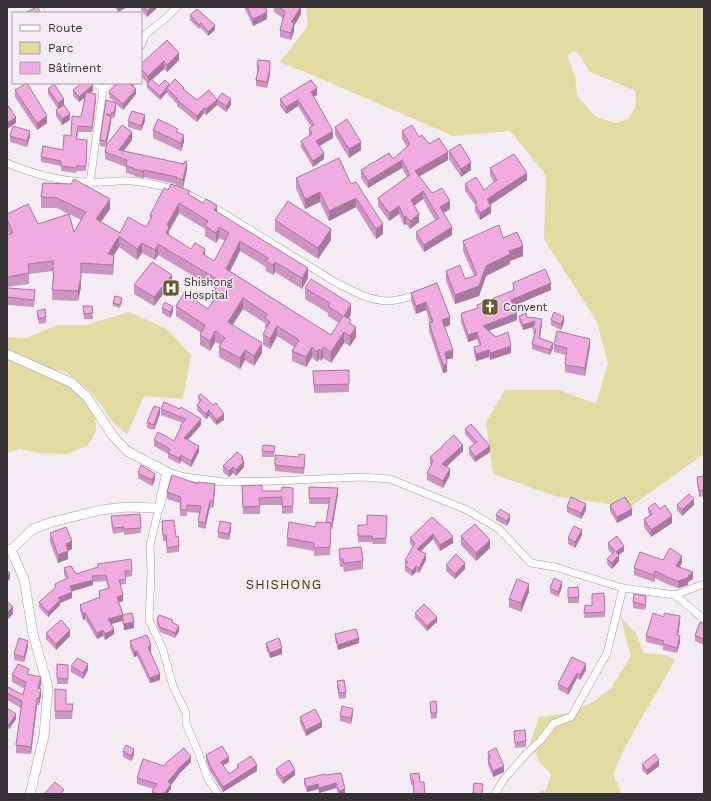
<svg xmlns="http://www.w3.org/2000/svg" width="711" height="801" font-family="'Work Sans',sans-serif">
<rect width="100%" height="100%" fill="#f6ecf3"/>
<g fill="#e2dca3" fill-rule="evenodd">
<path d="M306 7H704V454L630 507 555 496 493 474 486 422 505 390H559L596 404 608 363 597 322 544 239 546 175 510 131 453 136 324 80 280 62 308 26ZM573 51 578 53 590 72 636 91V99L635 108 628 119 616 123 596 117 577 96 575 76 567 56Z"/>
<polygon points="129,312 167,329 191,355 183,399 144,396 127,434 114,424 99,402 88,389 67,373 58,370 50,376 75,388 93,411 96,423 96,432 87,446 67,454 39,453 20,449 7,453 7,337 27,338 57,325 86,325"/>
<polygon points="620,616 636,634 644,653 666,655 675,660 625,747 613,774 622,794 533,794 546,790 551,774 540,763 530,743 539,717 570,713 593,702 611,688 631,656"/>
</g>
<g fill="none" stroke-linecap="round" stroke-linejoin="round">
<g stroke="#a49aa2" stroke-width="8">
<g id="minor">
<polyline points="38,7 42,13"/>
<polyline points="141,45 146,34 166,18 177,7"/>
<polyline points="96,83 103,90"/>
<path d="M7 163C33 174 62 182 91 182 104 183 118 180 131 181 147 182 162 186 177 190"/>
<polyline points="90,182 103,90 110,83"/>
<path d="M186 194 210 205 335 282C351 290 369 301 388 301 399 301 409 297 419 294"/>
<polyline points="167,472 185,477 224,482 275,481 362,477 390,479 467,510 499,529 531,563 555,567 623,588 675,595 704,584"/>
<polyline points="159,508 150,545 151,573 149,620 162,647 173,686 186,713 186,724 199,754 208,779 218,794"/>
<polyline points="675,595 704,619"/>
<polyline points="495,794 504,779 527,753 540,741 554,723 571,717 607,653 623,588"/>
</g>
</g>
<g stroke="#a49aa2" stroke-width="10">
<g id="tertiary">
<polyline points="7,354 72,383 87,397 113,436 127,451 167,472 159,508 126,507 101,510 52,522 33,529 11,550 7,549"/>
<polyline points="11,550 24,579 33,634 48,687 44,736 30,794"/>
</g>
</g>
<use href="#minor" stroke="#fff" stroke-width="7"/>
<use href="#tertiary" stroke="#fff" stroke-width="9"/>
</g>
<g fill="#ce94c2" fill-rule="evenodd">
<polygon points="115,7 127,7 118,12"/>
<polygon points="141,7 158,7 147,17 141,10"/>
<polygon points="244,7 265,7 267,19 253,26"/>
<polygon points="274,7 301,7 301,14 294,26 294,31 291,40 280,37 280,30 283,18 274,12"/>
<polygon points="190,15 215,30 208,36 201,28 199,29 190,20"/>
<polygon points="179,60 167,72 164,69 152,80 159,86 169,85 184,90 197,100 217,100 231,105 226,112 217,105 206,115 204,113 197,122 177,106 177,104 167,93 167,92 160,100 147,88 147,83 141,76 141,64"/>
<polygon points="270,61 270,74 267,88 256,86 256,80 258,72 257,72 257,66"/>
<polygon points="79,83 91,83 93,91 90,93 96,99 92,132 78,132 77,139 87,145 86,171 77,171 76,173 61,171 61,166 41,162 41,157 63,150 81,117 85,97 79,102 73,96 73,90 80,84"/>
<polygon points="134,83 134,85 133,86 136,94 123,110 116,104 116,109 114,118 112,118 111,121 106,147 100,146 100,140 106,100 115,103 109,97 109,92"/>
<polygon points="48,89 64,105 58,109 48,94"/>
<polygon points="15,90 47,123 37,130 15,97"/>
<polygon points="317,95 314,96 333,138 319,146 324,159 313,167 301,147 301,141 309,136 309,128 311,127 298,106 286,114 280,106 280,99"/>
<polygon points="56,110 70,120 62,125 56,116"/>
<polygon points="128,121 145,121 141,131 128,127"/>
<polygon points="335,127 361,150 349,158 335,135"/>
<polygon points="153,130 178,132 184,142 181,151 153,138"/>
<polygon points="402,131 419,137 429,144 448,160 419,176 432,193 450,209 443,213 452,235 424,252 416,239 416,232 435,220 423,199 414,206 419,222 410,229 406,224 404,225 399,214 389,221 378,206 378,198 407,177 402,168 368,188 361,178 361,170 393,159 407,147 402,139"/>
<polygon points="10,136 30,136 27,147 10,142"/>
<polygon points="132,140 123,151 187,169 183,188 176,185 176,184 144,177 143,178 134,176 134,175 126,173 126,167 105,159 105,152"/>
<polygon points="449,151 471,170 461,177 449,159"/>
<polygon points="490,168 527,180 490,205 491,213 480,220 475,211 475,205 465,191 465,184 484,190 494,183 490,175"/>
<polygon points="296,178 351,184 383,234 376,239 356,207 329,221 320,202 305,209 296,188"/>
<path d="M43 183 110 209 101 222 120 233 146 227 150 219V215L168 190 190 195 217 212 308 278 302 289 275 272 273 275 266 271V267L240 251 230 271 331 335 339 323 328 316V313L305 299V288L351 314 349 319 356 337 350 346 344 343 331 363 323 358 321 361 319 359 317 362 312 357 306 367 292 361V351L294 347 277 336 270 349 263 345V334L266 329 265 328V323L243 309 232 325 262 353 254 366 245 360 240 369 219 357V347L221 345 215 342 210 351 200 345V335L201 333 176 316V306L208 309 212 301V295L216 289 158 255 155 260 142 253 137 260 119 247 114 255 113 275 81 273V287L78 301 52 300 53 271 29 274V284L7 287V235L9 234 7 229V214L38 224 68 214 57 208H41V197ZM179 213 205 229V236L216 243 219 238 225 241 214 261 191 249 169 236V231ZM69 214 81 220 74 232Z"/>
<polygon points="275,220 331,240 318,259 275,231"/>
<polygon points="503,238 523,256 510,261 510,264 486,276 479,296 455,304 446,281 446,271 465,279 474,276 463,251 463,241"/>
<polygon points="172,283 154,306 134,294 134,285"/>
<polygon points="437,283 450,325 445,327 453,358 446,359 447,372 443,373 429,331 429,323 430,323 426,310 416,314 411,301 411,293"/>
<polygon points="513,283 551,290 513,306 517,320 488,331 511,353 490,360 489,357 476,361 474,354 474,347 479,345 477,339 468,342 461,322 461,315 477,308 477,305 513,291"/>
<polygon points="7,288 35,298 34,307 7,305"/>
<polygon points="122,301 120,308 113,306 113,303"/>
<polygon points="83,306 92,306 93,319 84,319"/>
<polygon points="162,308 173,312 170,318 162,313"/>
<polygon points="37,311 46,317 46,323 39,324 37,316"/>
<polygon points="519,316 527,317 542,324 540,339 553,348 550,355 532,349 532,344 535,334 533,334 534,327 523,330 519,321"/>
<polygon points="551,320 564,322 561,330 551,325"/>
<polygon points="554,345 590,346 585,376 565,372 565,365 566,355 554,352"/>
<polygon points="349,370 349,392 314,393 313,371"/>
<polygon points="198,396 224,420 216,425 209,416 206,419 197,410 197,405 199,402"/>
<polygon points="161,409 201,425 188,440 199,452 191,467 181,461 179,464 168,458 168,454 154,446 154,440 174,441 180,429 180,426 183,423 161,415"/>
<polygon points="160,414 154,430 147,428 147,422"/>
<polygon points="465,429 490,452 475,462 469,454 469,448 474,444 465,434"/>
<polygon points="263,445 275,446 274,457 262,457"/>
<polygon points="442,446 463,451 446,467 450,475 443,488 427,480 427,473 431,465 430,464 430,457 442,448"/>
<polygon points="243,460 244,467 236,476 233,473 229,477 223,472 223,466"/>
<polygon points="305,460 304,474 275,471 275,465"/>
<polygon points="138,473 155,480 152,486 138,478"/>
<polygon points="704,476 704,496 699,497 697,483 697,477"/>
<polygon points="242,486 262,491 282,491 293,488 293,513 282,514 282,505 260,505 260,514 243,514"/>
<polygon points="309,487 338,494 332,529 331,529 330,555 314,556 314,551 287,546 287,538 326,523 329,504 309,504"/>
<polygon points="215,490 213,508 210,507 205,529 198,527 198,521 200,513 187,512 187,516 180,516 180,503 167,499 167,492"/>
<polygon points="610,505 632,515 617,523 610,511"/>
<polygon points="677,505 694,505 682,516 677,510"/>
<polygon points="567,507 586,510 581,519 567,512"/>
<polygon points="648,508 660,509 672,523 651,537 644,527 644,519 649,516"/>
<polygon points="496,515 510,520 507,526 496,520"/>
<polygon points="111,516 141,528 141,533 124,535 124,532 113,534 111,522"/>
<polygon points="387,516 386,544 372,544 372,542 358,542 358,525 367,525"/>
<polygon points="432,517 453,543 440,551 433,539 421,551 426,560 419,573 416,572 412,576 405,571 405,560 413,547 410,544 410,538"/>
<polygon points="162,521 176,537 179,546 179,552 167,553 166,541 163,541"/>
<polygon points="231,529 229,540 218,538 218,532"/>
<polygon points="50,533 72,549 68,551 68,559 58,563 50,542"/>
<polygon points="582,535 575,548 568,544 568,538"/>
<polygon points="461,536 490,548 476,561 461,545"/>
<polygon points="608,543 624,551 619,555 619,561 612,569 607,564 607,559 612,554 608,549"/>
<polygon points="339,549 363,561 363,569 344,572 343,567 340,567 339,558"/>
<polygon points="663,560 682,563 679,567 693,579 688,582 688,585 678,588 667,584 655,578 654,582 634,575 634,568"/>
<polygon points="98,564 132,571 132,576 126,577 126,584 120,585 123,601 119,602 123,615 134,628 124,630 122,621 111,624 114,634 105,640 103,636 97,639 85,619 83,620 80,610 80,605 99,597 99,591 108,588 106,581 93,582 93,585 72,591 72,598 60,603 60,605 48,617 39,607 39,602 55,588 55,584 66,579 64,574 64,568 76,574 98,568"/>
<polygon points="446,565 465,569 455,579 446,571"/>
<polygon points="562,587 558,597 550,593 550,588"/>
<polygon points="578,587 579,603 568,603 568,588"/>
<polygon points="529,592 521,612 509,607 509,599"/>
<polygon points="633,602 646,602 645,610 633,608"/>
<polygon points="585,605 605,612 605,617 584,618"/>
<polygon points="415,613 437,622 427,631 415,618"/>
<polygon points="157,620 173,623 179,631 175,638 160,632 157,625"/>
<polygon points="680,622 678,636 680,642 677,653 663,650 663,646 646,642 646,636"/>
<polygon points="704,624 704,645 695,641 695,636"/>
<polygon points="46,633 70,636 56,650 46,639"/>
<polygon points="335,634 359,643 338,650 335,639"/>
<polygon points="130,641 151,651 150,651 160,680 150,683 137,656 134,657 130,647"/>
<polygon points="266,643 282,654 270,658 266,648"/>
<polygon points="28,647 24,662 14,660 14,654"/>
<polygon points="572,657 586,670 580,680 577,678 568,695 558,689 558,684"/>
<polygon points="57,664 68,665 68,684 57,684"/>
<polygon points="71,666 88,670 83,679 71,672"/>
<polygon points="29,674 41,684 40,689 41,696 39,705 37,705 31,754 16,753 16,745 21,708 7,700 7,688 23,695 25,689 12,682 12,675"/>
<polygon points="337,681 346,692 346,698 339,699 337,687"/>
<polygon points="55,689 66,704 73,704 72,719 55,719"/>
<polygon points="430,702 437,713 437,718 431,719"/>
<polygon points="7,708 16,719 9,729 7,728"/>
<polygon points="353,714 351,724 340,721 340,716"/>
<polygon points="300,717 322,727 306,736 300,723"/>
<polygon points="514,731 526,741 526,747 515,748"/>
<polygon points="123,751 134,755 131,761 123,757"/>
<polygon points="488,752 504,772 493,777 488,765"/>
<polygon points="206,755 229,762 223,765 229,774 237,768 237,765 257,771 223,792 210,771 206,760"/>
<polygon points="191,762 180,773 171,785 171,789 167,794 152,794 152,791 154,789 137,784 137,778 164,766"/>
<polygon points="642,764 659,766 647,775 642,770"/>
<polygon points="276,769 295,775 283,784 276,774"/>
<polygon points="341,773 345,794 338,794 336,788 319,793 318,789 307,792 304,784 304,779"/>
<polygon points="410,774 420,782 425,794 414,794 413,785 411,785"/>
</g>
<g fill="#a8789e">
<polygon points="118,7 127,7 118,12"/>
<polygon points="152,7 158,7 147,17 147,11"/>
<polygon points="301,7 301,14 294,26 294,31 291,40 291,22"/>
<polygon points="267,12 267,19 253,26 253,19"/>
<polygon points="215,25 215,30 208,36 208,32"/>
<polygon points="179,53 179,60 167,72 167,65"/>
<polygon points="164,61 164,69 148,83 148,76"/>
<polygon points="270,69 270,74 267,88 267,82"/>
<polygon points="131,83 134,83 134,85 130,89 130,84"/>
<polygon points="93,85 93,91 79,102 79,97"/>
<polygon points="167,88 167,92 160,100 160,96"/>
<polygon points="317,88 317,95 311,98 311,92"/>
<polygon points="136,89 136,94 123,110 123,104"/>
<polygon points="96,94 96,99 92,132 92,127"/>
<polygon points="64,99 64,105 58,109 58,103"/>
<polygon points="231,99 231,105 226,112 226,106"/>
<polygon points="217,100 217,105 206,115 206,109"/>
<polygon points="298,100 298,106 286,114 286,107"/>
<polygon points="116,103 116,109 114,118 114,113"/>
<polygon points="204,108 204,113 197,122 197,116"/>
<polygon points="70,114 70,120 62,125 62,119"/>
<polygon points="145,115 145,121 141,131 141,126"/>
<polygon points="47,116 47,123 37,130 37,123"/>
<polygon points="16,117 16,123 7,129 7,123"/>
<polygon points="111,117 111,123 106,147 106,141"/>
<polygon points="30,131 30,136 27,147 27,141"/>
<polygon points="333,131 333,138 316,148 316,141"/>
<polygon points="132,132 132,140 119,157 119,150"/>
<polygon points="184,135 184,142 181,151 181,143"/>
<polygon points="361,142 361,150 349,158 349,149"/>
<polygon points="448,152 448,160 415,179 415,171"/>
<polygon points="324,153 324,159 313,167 313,161"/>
<polygon points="402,160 402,168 368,188 368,181"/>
<polygon points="187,162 187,169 183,188 183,180"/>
<polygon points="471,162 471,170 461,177 461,169"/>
<polygon points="144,170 144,177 143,178 143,171"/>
<polygon points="527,173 527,180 487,207 487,199"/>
<polygon points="423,191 423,199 411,208 411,200"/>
<polygon points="320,192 320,202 305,209 305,199"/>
<polygon points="356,198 356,207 329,221 329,211"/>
<polygon points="110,199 110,209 96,229 96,219"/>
<polygon points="450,201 450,209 440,215 440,207"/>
<polygon points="179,203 179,213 169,231 169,237 166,233 167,225"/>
<polygon points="217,206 217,216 214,210"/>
<polygon points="399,206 399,214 389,221 389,213"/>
<polygon points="491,206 491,213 480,220 480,213"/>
<polygon points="419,214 419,222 410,229 410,221"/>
<polygon points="406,216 406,224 404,225 404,217"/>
<polygon points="383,224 383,234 376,239 376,229"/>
<polygon points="219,227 219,238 216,243 216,233"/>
<polygon points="452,227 452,235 424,252 424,245"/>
<polygon points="331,229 331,240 318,259 318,248"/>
<polygon points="119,236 119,247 114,255 113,275 113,265 108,254"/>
<polygon points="240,241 240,251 226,279 226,269"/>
<polygon points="142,243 142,253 137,260 137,249"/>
<polygon points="158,244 158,255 155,260 155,250"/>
<polygon points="523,246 523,256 510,261 510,264 486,276 479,296 455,304 455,295 479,286 486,266 509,251"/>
<polygon points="205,249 205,259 203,254"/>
<polygon points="275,262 275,272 273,275 273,265"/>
<polygon points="308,268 308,278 302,289 302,278"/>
<polygon points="172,275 172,283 154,306 154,297"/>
<polygon points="81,277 81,287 78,301 78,291"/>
<polygon points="551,283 551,290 511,307 511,300"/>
<polygon points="243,298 243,309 228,332 228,322"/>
<polygon points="426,302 426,310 416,314 416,306"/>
<polygon points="351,304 351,314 344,326 344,316"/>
<polygon points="173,307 173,312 170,318 170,312"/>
<polygon points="517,313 517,320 483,333 483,326"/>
<polygon points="450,317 450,325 442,328 442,320"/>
<polygon points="564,317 564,322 561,330 561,324"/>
<polygon points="542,319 542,324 539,343 539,338"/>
<polygon points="535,321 535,326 523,330 523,325"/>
<polygon points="277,326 277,336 270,349 270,339"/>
<polygon points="356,327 356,337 350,346 350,336"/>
<polygon points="215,331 215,342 210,351 210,341"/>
<polygon points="344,332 344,343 331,363 331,352"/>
<polygon points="477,332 477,339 468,342 468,335"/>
<polygon points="590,339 590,346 585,376 585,368"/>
<polygon points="262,343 262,353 254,366 254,356"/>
<polygon points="553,343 553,348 550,355 550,350"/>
<polygon points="511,346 511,353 490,360 490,353"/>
<polygon points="312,347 312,357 306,367 306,357"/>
<polygon points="323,347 323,358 321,361 321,351"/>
<polygon points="319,349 319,359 317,362 317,352"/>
<polygon points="245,350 245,360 240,369 240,358"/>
<polygon points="453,350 453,358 445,360 445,352"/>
<polygon points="489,350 489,357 476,361 476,354"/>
<polygon points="447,364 447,372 443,373 443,365"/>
<polygon points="160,408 160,414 154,430 154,425"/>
<polygon points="209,410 209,416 206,419 206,414"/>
<polygon points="224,414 224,420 216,425 216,420"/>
<polygon points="201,419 201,425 184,444 184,438"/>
<polygon points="463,445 463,451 442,471 442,464"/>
<polygon points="199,446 199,452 191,467 191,461"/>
<polygon points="490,446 490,452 475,462 475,457"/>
<polygon points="181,455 181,461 179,464 179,458"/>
<polygon points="243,457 243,462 244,461 244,467 236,476 236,470 241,459"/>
<polygon points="233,467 233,473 229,477 229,471"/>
<polygon points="450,469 450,475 443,488 443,481"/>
<polygon points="155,474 155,480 152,486 152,480"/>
<polygon points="215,484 215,490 213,508 213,501"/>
<polygon points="338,488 338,494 332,529 332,523"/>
<polygon points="694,499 694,505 682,516 682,510"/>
<polygon points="210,501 210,507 205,529 205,523"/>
<polygon points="586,504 586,510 581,519 581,513"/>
<polygon points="632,509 632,515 617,523 617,517"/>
<polygon points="510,515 510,520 507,526 507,521"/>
<polygon points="672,516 672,523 651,537 651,530"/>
<polygon points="231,523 231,529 229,540 229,534"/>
<polygon points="582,530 582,535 575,548 575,542"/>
<polygon points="433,534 433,539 417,555 417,549"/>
<polygon points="453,537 453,543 440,551 440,545"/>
<polygon points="490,540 490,548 476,561 476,553"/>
<polygon points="72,541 72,549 68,551 68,559 58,563 58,555 66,544"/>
<polygon points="624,546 624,551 619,555 619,561 612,569 612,563 616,552"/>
<polygon points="426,554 426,560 419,573 419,568"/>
<polygon points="682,556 682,563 676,573 676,566"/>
<polygon points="465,563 465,569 455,579 455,574"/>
<polygon points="416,566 416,572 412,576 412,571"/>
<polygon points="655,571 655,578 654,582 654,575"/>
<polygon points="693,572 693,579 688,582 688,585 678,588 678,581"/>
<polygon points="10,573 10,579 7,582 7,576"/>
<polygon points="93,580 93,585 70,592 70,586"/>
<polygon points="562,582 562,587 558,597 558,592"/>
<polygon points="529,584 529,592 521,612 521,603"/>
<polygon points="72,592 72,598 60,603 60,605 48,617 48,612 58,598"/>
<polygon points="123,595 123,601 117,603 117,597"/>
<polygon points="646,596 646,602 645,610 645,605"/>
<polygon points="13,607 13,614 7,620 7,613"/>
<polygon points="85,613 85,619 83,620 83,614"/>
<polygon points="122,615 122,621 108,625 108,619"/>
<polygon points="680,616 680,622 677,641 677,635"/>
<polygon points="437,617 437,622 427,631 427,626"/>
<polygon points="134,622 134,628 124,630 124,624"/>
<polygon points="179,626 179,631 175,638 175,633"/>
<polygon points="114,629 114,634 105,640 105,634"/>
<polygon points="70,630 70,636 56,650 56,644"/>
<polygon points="103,630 103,636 97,639 97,633"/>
<polygon points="680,636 680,642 677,653 677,648"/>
<polygon points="359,638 359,643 338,650 338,645"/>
<polygon points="28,641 28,647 24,662 24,657"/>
<polygon points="151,645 151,651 148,652 148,647"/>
<polygon points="282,648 282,654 270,658 270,653"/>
<polygon points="137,651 137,656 134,657 134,652"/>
<polygon points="88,664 88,670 83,679 83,673"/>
<polygon points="586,664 586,670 580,680 580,675"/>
<polygon points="577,673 577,678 568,695 568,689"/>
<polygon points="160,674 160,680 150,683 150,678"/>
<polygon points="41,677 41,684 38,695 38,688"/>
<polygon points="41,689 41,696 39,705 39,698"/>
<polygon points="37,698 37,705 31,754 31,747"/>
<polygon points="353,709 353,714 351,724 351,718"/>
<polygon points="16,714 16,719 9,729 9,725"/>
<polygon points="322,722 322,727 306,736 306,730"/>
<polygon points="134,749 134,755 131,761 131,756"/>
<polygon points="191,757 191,762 180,773 171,785 171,789 167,794 164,794 168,782 180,767"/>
<polygon points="229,757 229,762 221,767 221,762"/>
<polygon points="659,760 659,766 647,775 647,770"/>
<polygon points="257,765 257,771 223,792 223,787"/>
<polygon points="504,766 504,772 493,777 493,771"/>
<polygon points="295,770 295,775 283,784 283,778"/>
<polygon points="336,783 336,788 319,793 319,788"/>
<polygon points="318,784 318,789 307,792 307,787"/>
<polygon points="345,789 345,794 339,794 339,791"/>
</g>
<g fill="#f0ace1" stroke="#a8789e" fill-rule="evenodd">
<polygon points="37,7 41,13 25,13"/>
<polygon points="144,7 152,7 147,11"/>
<polygon points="247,7 265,7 267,12 253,19"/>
<polygon points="278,7 301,7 291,22 294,23 291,33 280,30 285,11"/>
<polygon points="197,9 215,25 208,32 201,23 199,25 190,15"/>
<polygon points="167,40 179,53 167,65 164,61 148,76 141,69 141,64"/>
<polygon points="258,60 270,61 270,69 267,82 256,80 259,66 257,66"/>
<polygon points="151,79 159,86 165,80 169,84 160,96 147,84"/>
<polygon points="175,79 184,88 183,89 197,100 209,90 217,100 222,93 231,99 226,106 217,100 206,109 204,108 197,116 177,100 178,99 167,88"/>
<polygon points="311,80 317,88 311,92 333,131 316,141 324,153 313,161 301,141 312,134 309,128 314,125 298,100 286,107 280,99"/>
<polygon points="27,83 47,116 37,123 15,90"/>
<polygon points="82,83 91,83 93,85 79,97 73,90"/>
<polygon points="117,83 131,83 130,84 136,89 123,104 109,92"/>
<polygon points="54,84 64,99 58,103 48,89"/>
<polygon points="86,92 96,94 92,127 78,126 76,139 87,140 86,166 77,166 76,168 61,166 61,161 41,157 43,146 63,150 64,135 71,136 72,116 81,117"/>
<polygon points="106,100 116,103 114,113 112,112 111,115 106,114 111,117 106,141 100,140"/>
<polygon points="7,104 16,117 7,123"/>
<polygon points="64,105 70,114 62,119 56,110"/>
<polygon points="132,111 145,115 141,126 128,121"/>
<polygon points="158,119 178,129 176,132 184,135 181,143 153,130"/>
<polygon points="347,119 361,142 349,149 335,127"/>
<polygon points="122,125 132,132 119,150 184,164 185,161 187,162 183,180 176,178 177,177 144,170 143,171 134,169 134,168 126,166 127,160 105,152 107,144"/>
<polygon points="412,125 419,137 422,135 429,144 439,138 448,152 415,171 432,193 442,188 450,201 440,207 452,227 424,245 416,232 439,218 423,191 411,200 419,214 410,221 406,216 404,217 399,206 389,213 378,198 410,175 402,160 368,181 361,170 389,153 393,159 410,144 402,131"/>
<polygon points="13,126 30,131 27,141 10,136"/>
<polygon points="460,144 471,162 461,169 449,151"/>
<polygon points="514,154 527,173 487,199 491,206 480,213 475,203 477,202 465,184 476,177 484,190 497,180 490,168"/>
<polygon points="339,158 351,184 356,182 383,224 376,229 356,198 329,211 320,192 305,199 296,178"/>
<path d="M74 179 110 199 96 219 120 233 128 217 146 227 152 216 150 215 164 188 168 190 171 184 190 191 188 194 203 203 206 199 217 206 214 210 308 268 302 278 275 262 273 265 266 261 268 258 240 241 226 269 331 335 343 316 328 306 330 303 305 288 311 279 351 304 344 316 351 320 349 323 356 327 350 336 344 332 331 352 323 347 321 351 319 349 317 352 312 347 306 357 292 351 299 340 277 326 270 339 263 334 270 322 265 318 267 314 243 298 228 322 262 343 254 356 245 350 240 358 219 347 225 338 215 331 210 341 200 335 205 325 176 306 184 293 208 309 216 297 212 295 220 281 158 244 155 250 142 243 137 249 119 236 108 254 114 255 113 265 81 263V277L78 291 52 290 54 274H53V261L28 264 29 273 7 277V235L13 233 7 219V214L28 204 38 224 69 214 74 232 86 212 57 198 41 197 43 183 71 184ZM179 203 208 221 205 226 216 233 219 227 229 233 214 261 203 254 205 249 195 243 191 249 166 233 169 227 167 225Z"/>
<polygon points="288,201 331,229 318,248 275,220"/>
<polygon points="499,225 503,238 517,232 523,246 509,251 510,254 486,266 479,286 455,295 446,271 460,265 465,279 477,275 463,241"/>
<polygon points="152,262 172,275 154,297 134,285"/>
<polygon points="545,269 551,283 511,300 517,313 483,326 496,337 508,332 511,346 490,353 489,350 476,354 474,347 481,345 477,332 468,335 461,315 462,313 478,308 477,305 514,290 513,283"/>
<polygon points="437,283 450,317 442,320 453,350 445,352 447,364 443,365 429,323 433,322 426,302 416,306 411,293"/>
<polygon points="7,288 35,290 34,300 7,297"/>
<polygon points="115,296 122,298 120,305 113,303"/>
<polygon points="165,302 173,307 170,312 162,308"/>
<polygon points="83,306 92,306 93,313 84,314"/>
<polygon points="45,309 46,317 39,319 37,311"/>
<polygon points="554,312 564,317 561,324 551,320"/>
<polygon points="526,313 527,317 542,319 539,338 553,343 550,350 532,344 536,329 533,329 535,321 523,325 519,316"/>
<polygon points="557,331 590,339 585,368 565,365 567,348 554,345"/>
<polygon points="349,370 349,384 314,385 313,371"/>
<polygon points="201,394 213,405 216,403 224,414 216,420 209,410 206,414 197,405 201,400 198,396"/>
<polygon points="164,402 180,409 181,407 201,419 184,438 199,446 191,461 181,455 179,458 168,453 170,449 154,440 158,432 174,441 181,427 180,426 186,419 161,409"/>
<polygon points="154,406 160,408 154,425 147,422"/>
<polygon points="471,424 490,446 475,457 469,448 477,442 465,429"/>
<polygon points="454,435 463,445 442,464 450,469 443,481 427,473 433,461 430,457 442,447 442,446"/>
<polygon points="263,445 275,446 274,452 262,451"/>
<polygon points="237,452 243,457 241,459 244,461 236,470 233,467 229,471 223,466"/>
<polygon points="299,454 305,455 304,468 275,465 275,455 299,457"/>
<polygon points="141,465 155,474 152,480 138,473"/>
<polygon points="172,475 198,484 198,482 215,484 213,501 210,501 205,523 198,521 201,506 187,505 187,510 180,509 181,497 167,492"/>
<polygon points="704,476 704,490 699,491 697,477"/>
<polygon points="262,485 262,491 282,491 282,487 293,488 293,506 282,507 282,497 259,498 260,506 243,507 242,486"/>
<polygon points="309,487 338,488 332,523 326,522 330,498 309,498"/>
<polygon points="689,494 694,499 682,510 677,505"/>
<polygon points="571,497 586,504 581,513 567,507"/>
<polygon points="625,497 632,509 617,517 610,505"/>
<polygon points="655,503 660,509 665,505 672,516 651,530 644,519 652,514 648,508"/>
<polygon points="500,509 510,515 507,521 496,515"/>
<polygon points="140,514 141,528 124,529 124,527 113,528 111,516"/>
<polygon points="367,515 387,516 386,538 372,539 372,536 358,536 358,525 367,525"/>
<polygon points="432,517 449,532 453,537 440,545 433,534 417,549 426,554 419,568 416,566 412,571 405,565 408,562 405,560 415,543 410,538"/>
<polygon points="174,520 176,537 178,536 179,546 167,548 166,535 163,535 162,521"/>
<polygon points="220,521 231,523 229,534 218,532"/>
<polygon points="289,522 316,527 316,522 331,523 330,547 314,548 314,543 287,538"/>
<polygon points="475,524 490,540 476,553 461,536"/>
<polygon points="574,526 582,530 575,542 568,538"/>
<polygon points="66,527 72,541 66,544 68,551 58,555 50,533"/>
<polygon points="617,536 624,546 616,552 619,555 612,563 607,559 615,551 608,543"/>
<polygon points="361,547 363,561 344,563 343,559 340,559 339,549"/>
<polygon points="670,548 682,556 676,566 693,572 688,576 688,578 678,581 667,577 655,571 654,575 634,568 640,552 663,560"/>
<polygon points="456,554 465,563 455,574 446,565"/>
<polygon points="131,559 132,571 125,571 126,579 119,580 123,595 117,597 123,615 108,619 114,629 105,634 103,630 97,633 85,613 83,614 80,605 100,597 99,591 109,588 106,575 92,576 93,580 70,586 72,592 58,598 60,600 48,612 39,602 56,587 55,584 68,578 64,568 71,566 76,574 98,567 98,564"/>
<polygon points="7,570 10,573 7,576"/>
<polygon points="554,578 562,582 558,592 550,588"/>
<polygon points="517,579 529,584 521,603 509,599"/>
<polygon points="578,587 579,597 568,598 568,588"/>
<polygon points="604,593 605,612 584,613 585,605 592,606 592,594"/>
<polygon points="634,594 646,596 645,605 633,602"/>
<polygon points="7,601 13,607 7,613"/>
<polygon points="424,604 437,617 427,626 415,613"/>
<polygon points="132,613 134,622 124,624 122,615"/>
<polygon points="653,613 664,617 664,613 680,616 677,635 680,636 677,648 663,644 664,641 646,636"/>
<polygon points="159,615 173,620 172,622 179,626 175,633 160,627 157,620"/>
<polygon points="61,620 70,630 56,644 46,633"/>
<polygon points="700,622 704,624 704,639 695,636"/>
<polygon points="356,629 359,638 338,645 335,634"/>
<polygon points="147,635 151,645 148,647 160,674 150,678 137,651 134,652 130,641"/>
<polygon points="19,638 28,641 24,657 14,654"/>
<polygon points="279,638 282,648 270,653 266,643"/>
<polygon points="572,657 586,664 580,675 577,673 568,689 558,684"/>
<polygon points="77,658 88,664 83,673 71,666"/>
<polygon points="18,664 29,669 27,674 41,677 38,688 41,689 39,698 37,698 31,747 16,745 22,701 7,693 7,688 8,687 23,695 26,682 12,675"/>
<polygon points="57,664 68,665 68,679 57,678"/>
<polygon points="344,680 346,692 339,693 337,681"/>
<polygon points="55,689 66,690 66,704 73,704 72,711 55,711"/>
<polygon points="436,701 437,713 431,713 430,702"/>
<polygon points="342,706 353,709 351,718 340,716"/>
<polygon points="7,708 16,714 9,725 7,724"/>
<polygon points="315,709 322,722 306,730 300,717"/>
<polygon points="525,730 526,741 515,743 514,731"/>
<polygon points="126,745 134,749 131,756 123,751"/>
<polygon points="222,746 229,757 221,762 229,774 239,767 237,765 251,756 257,765 223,787 210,766 206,755"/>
<polygon points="184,748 191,757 180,767 168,782 171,784 164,794 156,794 152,791 157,784 137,778 143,759 164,766 168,761"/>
<polygon points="496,748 504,766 493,771 488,759 490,758 488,752"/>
<polygon points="655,754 659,760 647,770 642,764"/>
<polygon points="289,760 295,770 283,778 276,769"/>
<polygon points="341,773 345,789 339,791 336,783 319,788 318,784 307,787 304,779 325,774 325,775"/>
<polygon points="419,773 420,782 424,782 425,794 414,794 413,780 411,780 410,774"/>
<polygon points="55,782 64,790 61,793 62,794 44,794"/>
<polygon points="474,783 483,784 482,794 473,793"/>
</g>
<defs>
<g id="hospital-square" transform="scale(0.9)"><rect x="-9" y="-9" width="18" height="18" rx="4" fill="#645d2a" stroke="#f6ecf3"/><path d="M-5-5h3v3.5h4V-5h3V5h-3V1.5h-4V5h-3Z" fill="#fff"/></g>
<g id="church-square" transform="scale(0.9)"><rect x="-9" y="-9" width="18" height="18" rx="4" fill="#645d2a" stroke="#f6ecf3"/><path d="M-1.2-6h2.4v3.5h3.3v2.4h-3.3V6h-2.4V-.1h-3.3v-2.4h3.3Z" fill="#fff"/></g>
</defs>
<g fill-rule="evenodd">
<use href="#hospital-square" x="171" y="288"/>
<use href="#church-square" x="490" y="307"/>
</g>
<g text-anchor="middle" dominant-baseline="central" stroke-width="3" stroke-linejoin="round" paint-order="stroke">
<g font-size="11" fill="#343033" stroke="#f6ecf3" text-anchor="start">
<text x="184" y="282">Shishong<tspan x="184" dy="13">Hospital</tspan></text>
<text x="503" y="307">Convent</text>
</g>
<g font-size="13" letter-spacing="1" fill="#403b11" stroke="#f6ecf3">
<text x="284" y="584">SHISHONG</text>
</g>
</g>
<rect width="711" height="801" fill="none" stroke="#343033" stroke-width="16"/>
<rect x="12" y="12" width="130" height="72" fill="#f6ecf3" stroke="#a8a1a6"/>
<rect x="20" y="25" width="20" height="6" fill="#ffffff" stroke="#a8a1a6"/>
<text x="48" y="32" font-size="12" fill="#343033">Route</text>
<rect x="20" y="42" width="20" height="12" fill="#e2dca3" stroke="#a8a1a6"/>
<text x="48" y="52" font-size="12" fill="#343033">Parc</text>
<rect x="20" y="62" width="20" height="12" fill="#f0ace1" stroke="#a8a1a6"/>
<text x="48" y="72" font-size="12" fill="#343033">Bâtiment</text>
</svg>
